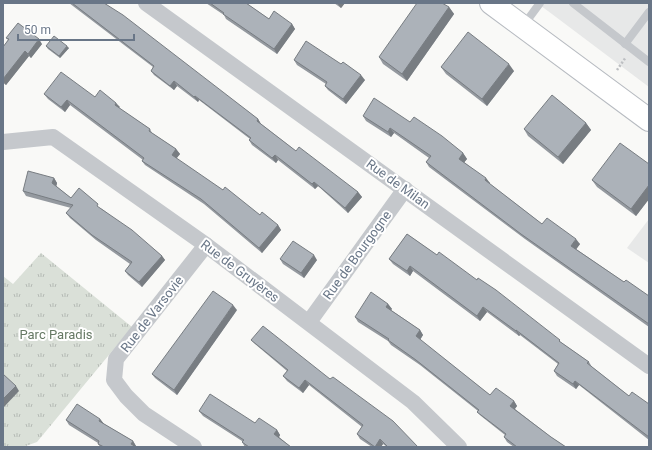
<svg xmlns="http://www.w3.org/2000/svg" width="652" height="450" font-family="Roboto,sans-serif">
<defs>
<pattern id="park-tufts" width="24" height="20" patternUnits="userSpaceOnUse"><rect width="24" height="20" fill="#dae0d8"/><path d="M3 7l-1-3M5 7V3M7 7l1-3M15 17l-1-3M17 17v-4M19 17l1-3" fill="none" stroke="#b5bab5"/></pattern>
</defs>
<rect width="100%" height="100%" fill="#f9f9f7"/>
<g fill="#e7e8e8">
<polygon points="537,3 649,3 649,87 552,14"/>
<polygon points="649,219 649,263 627,248"/>
</g>
<polygon fill="url(#park-tufts)" points="41,253 132,327 37,442 23,447 3,447 3,276 13,284"/>
<g fill="none" stroke-linecap="round" stroke-linejoin="round">
<g stroke="#b7bbc1" stroke-width="24">
<polyline id="secondary" points="491,3 649,120"/>
</g>
<polyline stroke="#bdbfc2" stroke-width="2.5" stroke-dasharray="2 2" stroke-linecap="butt" points="617,70 626,57"/>
<g stroke="#c5c8cc" stroke-width="8">
<polyline points="573,3 649,62"/>
<polyline points="523,26 540,3"/>
<polyline points="625,44 649,12"/>
</g>
<g stroke="#c5c8cc" stroke-width="16">
<polyline points="146,3 649,366"/>
<polyline points="3,142 53,137 206,245 413,402 459,447"/>
<polyline points="309,322 405,189"/>
<polyline points="194,447 144,414 126,396 114,380 116,359 206,245"/>
</g>
<use href="#secondary" stroke="#fff" stroke-width="22"/>
</g>
<g fill="#94999f">
<polygon points="69,3 104,3 258,119 261,124 296,151 358,192 362,197 348,213 318,186 315,189 278,160 276,163 252,145 249,140 250,139 199,100 198,102 177,86 174,90 154,75 151,71 153,67"/>
<polygon points="206,3 246,3 269,19 292,24 295,29 277,54 226,19 224,15"/>
<polygon points="334,3 345,3 341,8"/>
<polygon points="449,7 454,14 407,81 383,64 379,57"/>
<polygon points="6,38 42,44 31,58 29,56 6,85 3,83 3,47 8,40"/>
<polygon points="46,46 69,48 60,58 48,49"/>
<polygon points="294,60 365,80 346,104 328,90 325,86 326,84 297,65"/>
<polygon points="441,67 514,71 487,106 446,74"/>
<polygon points="44,94 95,97 116,103 119,108 150,129 152,133 176,149 180,154 176,159 260,215 278,225 281,230 262,253 204,204 145,165 142,161 143,160 70,105 65,112 48,99"/>
<polygon points="363,116 410,122 463,153 467,159 464,162 490,183 490,184 542,224 580,244 576,249 624,282 649,296 649,327 525,239 429,167 426,162 429,158 394,133 391,137 366,121"/>
<polygon points="586,123 591,130 563,164 528,136 524,129"/>
<polygon points="649,164 649,199 636,216 597,187 592,180"/>
<polygon points="54,178 57,183 56,186 71,198 102,209 162,256 165,260 142,287 128,275 125,271 130,264 96,240 70,218 66,213 71,208 26,196 23,191"/>
<polygon points="407,234 589,362 592,367 629,396 649,404 649,440 579,385 576,389 557,376 554,371 558,364 520,335 519,336 487,312 480,321 413,271 410,276 393,264 389,259"/>
<polygon points="280,259 317,260 304,278 283,264"/>
<polygon points="388,304 392,309 391,310 420,330 423,335 420,340 490,395 514,401 517,406 515,409 551,437 566,447 514,447 507,442 504,437 505,435 481,416 477,412 478,411 420,365 391,345 388,341 358,322 355,317"/>
<polygon points="237,310 177,395 155,378 152,374"/>
<polygon points="251,340 330,379 418,447 387,447 383,444 381,447 372,447 360,439 357,434 362,427 309,385 303,393 287,381 283,376 287,371 255,344"/>
<polygon points="199,411 255,423 277,430 280,435 279,437 291,447 245,447 242,442 242,441 203,416"/>
<polygon points="100,419 104,424 133,441 136,446 136,447 100,447 98,443 69,425 66,420"/>
</g>
<g fill="#787d82">
<polygon points="337,3 345,3 341,8"/>
<polygon points="449,7 454,14 407,81 402,74"/>
<polygon points="292,24 295,29 277,54 274,49"/>
<polygon points="39,39 42,44 31,58 28,54"/>
<polygon points="67,46 69,48 60,58 59,56"/>
<polygon points="25,51 29,56 6,85 3,81 3,79"/>
<polygon points="509,64 514,71 487,106 482,99"/>
<polygon points="361,75 365,80 346,104 343,99"/>
<polygon points="174,81 177,86 174,90 170,86"/>
<polygon points="195,96 199,100 198,102 194,97"/>
<polygon points="67,100 70,105 65,112 61,107"/>
<polygon points="116,103 120,107 118,109 115,105"/>
<polygon points="258,119 261,124 260,126 257,121"/>
<polygon points="586,123 591,130 563,164 558,157"/>
<polygon points="390,128 394,133 391,137 388,132"/>
<polygon points="176,149 180,154 175,160 172,155"/>
<polygon points="463,153 467,159 463,164 459,159"/>
<polygon points="275,155 278,160 276,163 272,158"/>
<polygon points="54,178 57,183 56,188 52,183"/>
<polygon points="486,178 490,183 488,186 485,180"/>
<polygon points="314,182 318,186 315,189 312,184"/>
<polygon points="649,185 649,199 636,216 631,209"/>
<polygon points="358,192 362,197 348,213 345,208"/>
<polygon points="278,225 281,230 262,253 259,248"/>
<polygon points="576,239 580,244 575,251 571,246"/>
<polygon points="314,255 317,260 304,278 301,273"/>
<polygon points="162,256 165,260 142,287 139,282"/>
<polygon points="410,266 413,271 410,276 407,271"/>
<polygon points="388,304 392,309 390,311 386,307"/>
<polygon points="233,305 237,310 177,395 174,390"/>
<polygon points="483,307 487,312 480,321 477,316"/>
<polygon points="420,330 423,335 419,341 416,336"/>
<polygon points="516,330 520,335 519,336 516,331"/>
<polygon points="305,380 309,385 303,393 299,388"/>
<polygon points="575,381 579,385 576,389 573,384"/>
<polygon points="16,386 19,391 3,408 3,399"/>
<polygon points="514,401 517,406 513,411 510,406"/>
<polygon points="100,419 104,424 102,426 99,421"/>
<polygon points="277,430 280,435 278,439 274,434"/>
<polygon points="380,439 383,444 381,447 375,447"/>
<polygon points="133,441 136,446 136,447 131,444"/>
</g>
<g fill="#acb2b9" stroke="#787d82">
<polygon points="72,3 104,3 123,15 258,119 257,121 296,151 299,147 358,192 345,208 314,182 312,184 275,155 272,158 249,140 251,138 195,96 194,97 174,81 170,86 151,71 154,66"/>
<polygon points="210,3 246,3 269,19 274,11 292,24 274,49 223,14 224,13"/>
<polygon points="417,3 442,3 449,7 402,74 379,57"/>
<polygon points="18,23 39,39 28,54 25,51 3,79 3,47 9,39 6,38"/>
<polygon points="468,32 509,64 482,99 441,67"/>
<polygon points="54,36 67,46 59,56 46,46"/>
<polygon points="306,41 341,64 343,62 361,75 343,99 325,86 327,82 294,60"/>
<polygon points="61,72 95,97 100,90 116,103 115,105 150,129 149,131 176,149 172,155 223,190 225,187 260,215 262,212 278,225 259,248 201,199 142,161 144,158 67,100 61,107 44,94"/>
<polygon points="552,95 586,123 558,157 524,129"/>
<polygon points="374,98 410,122 414,117 442,136 463,153 459,159 486,178 485,180 542,224 547,218 576,239 571,246 624,282 626,280 649,296 649,324 521,234 426,162 431,156 390,128 388,132 363,116"/>
<polygon points="620,143 649,164 649,185 631,209 592,180"/>
<polygon points="28,171 54,178 52,183 71,198 79,188 98,204 97,206 132,230 162,256 139,282 125,271 132,262 92,235 66,213 73,205 23,191"/>
<polygon points="407,234 437,255 439,252 477,280 478,278 496,290 560,340 559,341 589,362 587,363 629,396 632,392 649,404 649,437 575,381 573,384 554,371 559,363 516,330 516,331 483,307 477,316 410,266 407,271 389,259"/>
<polygon points="293,241 314,255 301,273 280,259"/>
<polygon points="213,291 233,305 174,390 152,374"/>
<polygon points="371,292 388,304 386,307 420,330 416,336 490,395 496,388 514,401 510,406 551,437 566,447 517,447 504,437 506,434 477,412 479,410 416,360 388,340 389,339 355,317"/>
<polygon points="263,326 330,379 333,377 393,421 418,447 388,447 380,439 375,447 357,434 363,425 305,380 299,388 283,376 288,370 251,340"/>
<polygon points="3,374 16,386 3,399"/>
<polygon points="210,394 255,423 259,418 277,430 274,434 291,447 249,447 242,442 244,440 199,411"/>
<polygon points="77,404 100,419 99,421 133,441 131,444 136,447 104,447 98,444 99,441 66,420"/>
</g>
<g text-anchor="middle" dominant-baseline="central" stroke-width="4" stroke-linejoin="round" paint-order="stroke">
<g font-size="13" fill="#697687" stroke="#fff">
<text transform="translate(398 184) rotate(36)">Rue de Milan</text>
<text transform="translate(357 255) rotate(-54)">Rue de Bourgogne</text>
<text transform="translate(240 271) rotate(37)">Rue de Gruyères</text>
<text transform="translate(152 314) rotate(-52)">Rue de Varsovie</text>
</g>
<g font-size="13" fill="#667964" stroke="#fff">
<text x="56" y="334">Parc Paradis</text>
</g>
</g>
<rect width="652" height="450" fill="none" stroke="#697687" stroke-width="8"/>
<path d="M18 34v6h116v-6" fill="none" stroke="#697687" stroke-width="2"/>
<text x="24" y="34" font-size="12" fill="#697687" stroke="#ffffff" stroke-width="3" paint-order="stroke">50 m</text>
</svg>
